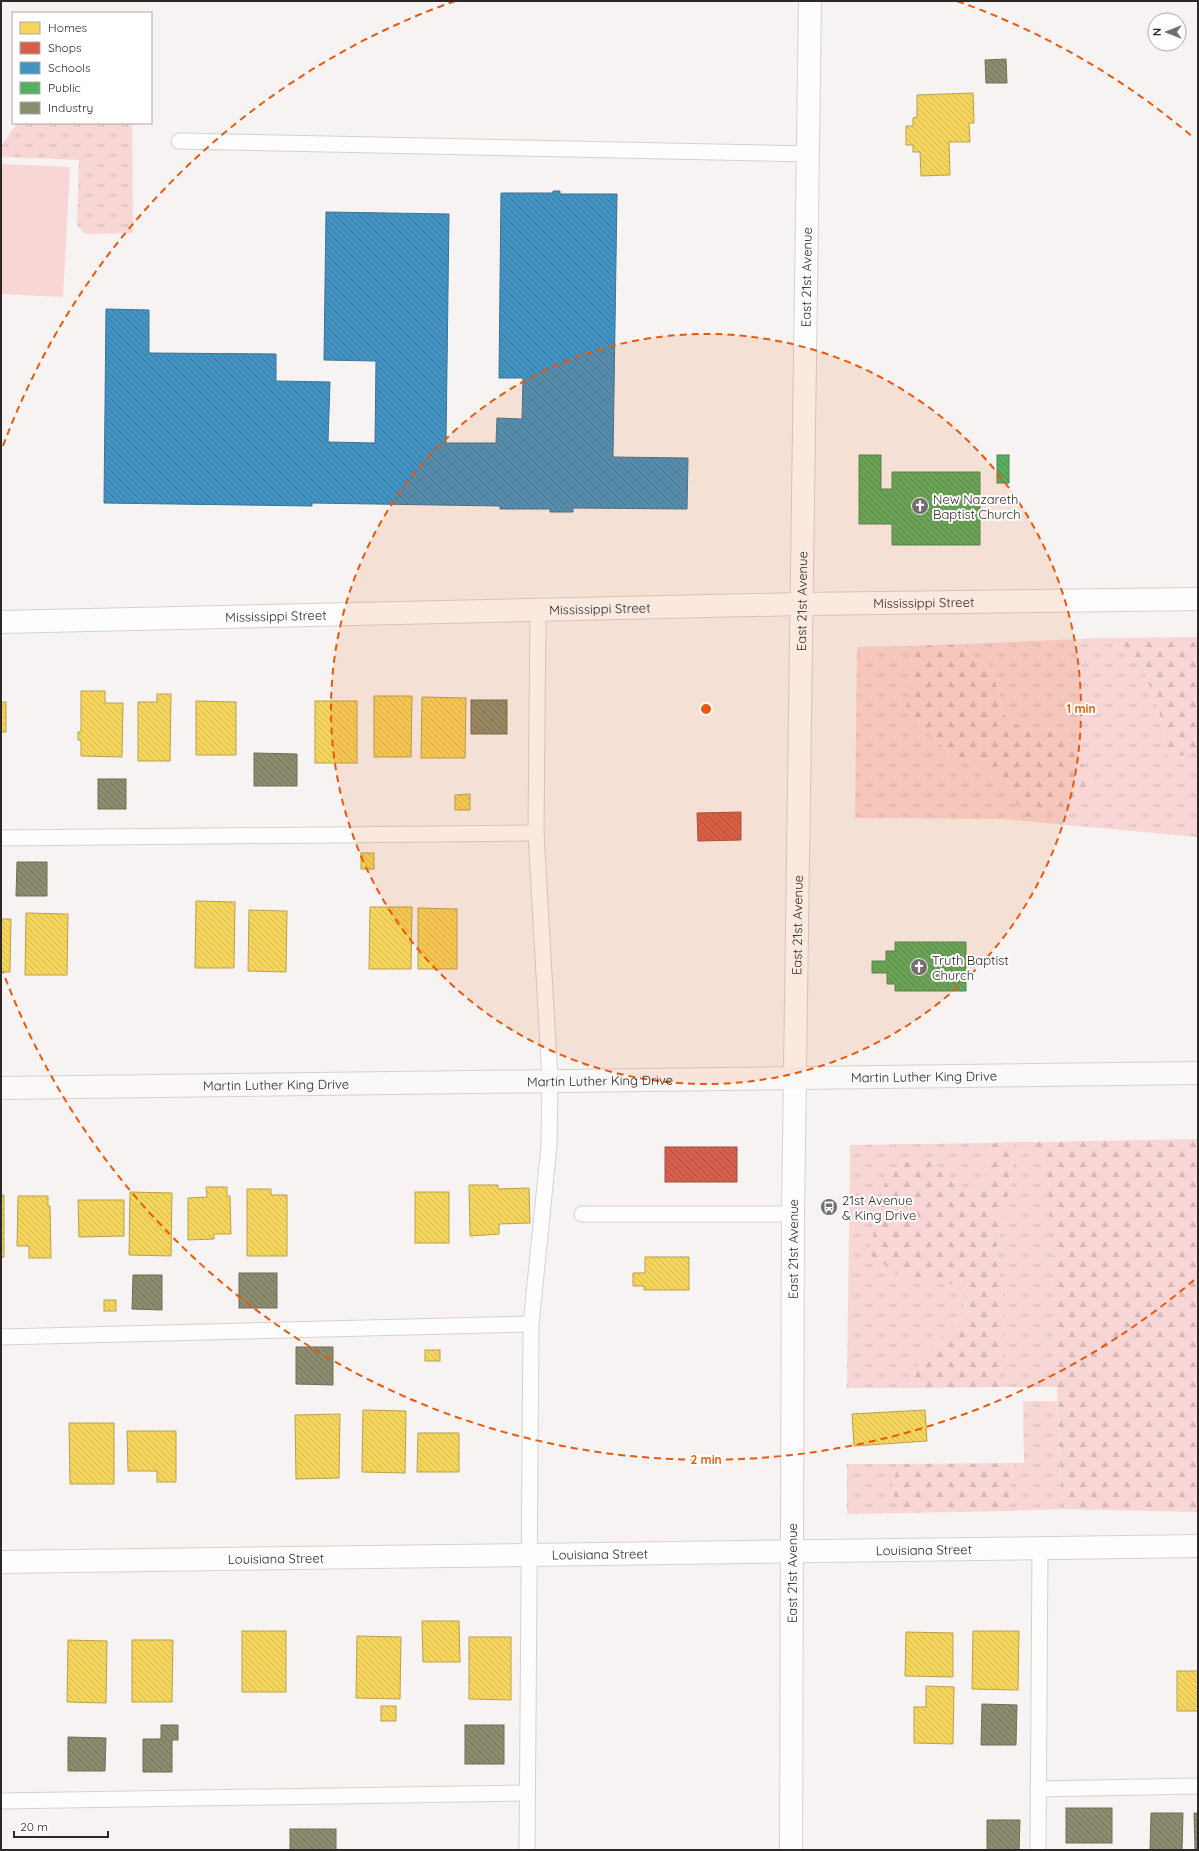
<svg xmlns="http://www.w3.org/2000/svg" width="1199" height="1851" font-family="Quicksand,sans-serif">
<defs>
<pattern id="grass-tufts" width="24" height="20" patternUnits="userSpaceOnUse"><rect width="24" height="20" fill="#f7d6d5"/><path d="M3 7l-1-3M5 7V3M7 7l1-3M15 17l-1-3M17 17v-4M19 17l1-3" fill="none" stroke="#d4b8b7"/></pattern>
<pattern id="forest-firs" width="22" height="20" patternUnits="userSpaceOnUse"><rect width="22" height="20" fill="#f7d6d5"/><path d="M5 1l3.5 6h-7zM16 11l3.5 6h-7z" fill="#d4b8b7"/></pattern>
<pattern id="homes-back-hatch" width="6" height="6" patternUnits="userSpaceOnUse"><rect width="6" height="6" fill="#f6d55c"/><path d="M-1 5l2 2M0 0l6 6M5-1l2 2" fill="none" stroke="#d3b750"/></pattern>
<pattern id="shops-back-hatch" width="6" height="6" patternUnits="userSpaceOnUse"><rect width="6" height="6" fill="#d6604d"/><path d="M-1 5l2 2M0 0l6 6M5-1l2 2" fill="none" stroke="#ae4f40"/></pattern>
<pattern id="schools-back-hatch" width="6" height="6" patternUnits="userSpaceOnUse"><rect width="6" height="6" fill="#4393c3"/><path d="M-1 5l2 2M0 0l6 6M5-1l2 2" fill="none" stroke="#38789e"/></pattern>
<pattern id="public-back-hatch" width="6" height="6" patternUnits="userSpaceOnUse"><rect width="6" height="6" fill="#5aae61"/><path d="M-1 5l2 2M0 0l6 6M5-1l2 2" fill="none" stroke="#4b8e50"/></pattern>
<pattern id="industry-back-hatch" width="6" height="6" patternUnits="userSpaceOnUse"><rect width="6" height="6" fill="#8c8c6e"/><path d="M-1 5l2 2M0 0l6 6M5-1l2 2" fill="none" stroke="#73725a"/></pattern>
</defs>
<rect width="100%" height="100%" fill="#f8f3f3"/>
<g fill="url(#grass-tufts)">
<polygon points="17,123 132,123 133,233 85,234 77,225 79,160 1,157 1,146"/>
<polygon points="1104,638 1140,661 1159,711 1169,758 1198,751 1198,837 1003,819 855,818 857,647 908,646 912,669 906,710 918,728 935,736 949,755 989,767 1027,816 1054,813 1093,785 1066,728 1028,732 1004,715 991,666 967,655 966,644"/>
<polygon points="1013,1142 1033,1142 1048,1172 1057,1387 999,1387 1004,1323 1002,1286 995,1257 1011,1180 1018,1155"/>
<polygon points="987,1143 985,1192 956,1185 934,1162 904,1162 887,1178 904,1279 963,1284 965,1316 922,1354 910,1388 847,1388 850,1145"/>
<polygon points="1023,1401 1057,1401 1062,1509 1009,1511 1009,1491 1014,1463 1024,1463"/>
<polygon points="847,1464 897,1464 892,1494 901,1513 847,1514"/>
</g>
<g fill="url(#forest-firs)">
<polygon points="1198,637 1198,751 1169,759 1159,711 1140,661 1104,638"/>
<polygon points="966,644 967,655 991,666 1004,715 1028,732 1066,728 1093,785 1054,813 1027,817 989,767 949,755 935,736 918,728 906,710 912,669 908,646"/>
<polygon points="1198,1139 1198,1512 1062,1509 1048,1172 1033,1142"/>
<polygon points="1013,1142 1018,1155 1011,1180 995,1257 1002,1286 1004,1323 999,1387 910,1388 922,1354 965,1316 963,1285 904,1279 869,1254 886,1178 904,1162 934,1162 956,1185 985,1192 987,1143"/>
<polygon points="1014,1463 1009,1491 1009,1511 901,1513 892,1494 897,1464"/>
</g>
<polygon fill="#f7d6d5" points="1,164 70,167 63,297 1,294"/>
<g fill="url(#homes-back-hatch)" stroke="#b9a14c">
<polygon points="973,93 974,123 969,123 970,142 949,142 950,175 921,176 920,152 913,152 913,145 906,145 906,126 913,126 913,118 917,117 917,95"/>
<polygon points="81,691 105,691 105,703 123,703 122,757 81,756 81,740 78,740 78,732 81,732"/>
<polygon points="157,694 171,694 170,761 138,761 138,702 157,702"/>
<polygon points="374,696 412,696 411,757 374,757"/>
<polygon points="422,697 466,698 465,758 421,758"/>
<polygon points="196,701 236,702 236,755 196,755"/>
<rect x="315" y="701" width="42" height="62"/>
<rect x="1" y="702" width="5" height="30"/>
<polygon points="470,794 470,810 455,810 455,795"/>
<rect x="361" y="853" width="13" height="16"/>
<polygon points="196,901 235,902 234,968 195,968"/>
<polygon points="370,907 412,907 411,969 369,969"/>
<polygon points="418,908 457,909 457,969 418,969"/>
<polygon points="249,910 287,911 286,972 248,971"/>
<polygon points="26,913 68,914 67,975 25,975"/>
<polygon points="1,919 11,919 10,972 1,972"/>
<polygon points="469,1185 498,1185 498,1189 529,1188 530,1223 499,1224 499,1234 470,1236"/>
<polygon points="206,1187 227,1187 227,1196 230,1196 231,1234 214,1234 214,1239 188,1240 188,1198 207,1197"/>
<polygon points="247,1189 271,1189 271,1195 287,1195 287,1256 247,1256"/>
<polygon points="130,1192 172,1193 171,1256 129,1255"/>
<rect x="415" y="1192" width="34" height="51"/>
<rect x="1" y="1195" width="3" height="62"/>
<polygon points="18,1196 48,1196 48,1206 50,1206 51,1258 29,1258 29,1246 17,1246"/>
<polygon points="78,1200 124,1200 124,1236 79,1237"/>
<polygon points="645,1257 689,1257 689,1290 644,1290 644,1286 633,1286 633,1273 645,1273"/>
<rect x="104" y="1300" width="12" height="11"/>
<rect x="425" y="1350" width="15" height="11"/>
<polygon points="363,1410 406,1411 405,1473 362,1472"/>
<polygon points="925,1410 927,1441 854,1446 852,1414"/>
<polygon points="340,1414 339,1478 296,1479 295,1415"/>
<polygon points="69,1423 114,1423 114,1484 70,1484"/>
<polygon points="127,1431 176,1431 176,1482 157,1482 157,1471 128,1471"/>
<polygon points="418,1433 459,1433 459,1472 417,1472"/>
<polygon points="422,1621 459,1621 460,1662 423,1662"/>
<rect x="242" y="1631" width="44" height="61"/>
<polygon points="973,1631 1019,1631 1018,1690 972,1689"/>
<polygon points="906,1632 953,1633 953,1677 905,1676"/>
<polygon points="357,1636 401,1637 400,1699 356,1698"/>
<polygon points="469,1637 511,1637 511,1700 469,1699"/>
<polygon points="68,1640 107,1641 106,1703 67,1702"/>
<polygon points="132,1640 173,1640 172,1702 132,1702"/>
<rect x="1177" y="1671" width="21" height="40"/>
<polygon points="926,1686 954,1687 953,1744 914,1743 914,1707 926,1707"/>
<rect x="381" y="1706" width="15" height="15"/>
</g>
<g fill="url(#shops-back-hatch)" stroke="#a34f42">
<polygon points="741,812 741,840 698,841 697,813"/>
<rect x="665" y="1147" width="72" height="35"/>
</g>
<polygon fill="url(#schools-back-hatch)" stroke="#3c7394" points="553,191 560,191 560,194 617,194 613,457 688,458 687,509 573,508 573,512 550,512 550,509 500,509 500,506 312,503 312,506 104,503 106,309 149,310 149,353 276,354 276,381 330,382 328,442 375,443 376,361 324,360 326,212 449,214 446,443 496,443 497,418 522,419 523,378 499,378 501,193 553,193"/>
<g fill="url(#public-back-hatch)" stroke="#4c8650">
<polygon points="859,455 881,455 881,489 892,489 892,472 980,472 980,545 892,545 892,524 859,524"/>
<rect x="997" y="455" width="12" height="28"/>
<polygon points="895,942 966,942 966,991 895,991 895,984 887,984 887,973 872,973 872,961 886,961 886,951 895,951"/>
</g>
<g fill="url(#industry-back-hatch)" stroke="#6f6e59">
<polygon points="1006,59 1007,83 986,83 985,60"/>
<rect x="471" y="700" width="36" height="34"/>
<polygon points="254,753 297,754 297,786 254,786"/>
<rect x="98" y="779" width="28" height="30"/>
<polygon points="17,862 47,862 47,896 16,896"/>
<rect x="239" y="1273" width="38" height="35"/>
<polygon points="133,1275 162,1275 162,1310 132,1309"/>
<polygon points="296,1347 333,1347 333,1385 296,1384"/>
<polygon points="982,1704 1017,1705 1016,1745 981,1745"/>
<polygon points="161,1725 178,1725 178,1740 172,1740 172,1772 143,1772 143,1739 161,1739"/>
<rect x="465" y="1725" width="39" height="39"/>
<polygon points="68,1737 106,1738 105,1771 68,1771"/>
<rect x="1066" y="1808" width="46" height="35"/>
<polygon points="1151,1813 1183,1813 1182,1850 1150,1850"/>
<polygon points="1194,1813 1198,1813 1198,1849 1195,1849"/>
<polygon points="987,1820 1020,1820 1019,1850 987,1850"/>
<rect x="290" y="1829" width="46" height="21"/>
</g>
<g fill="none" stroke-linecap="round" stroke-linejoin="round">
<g stroke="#d5d1d1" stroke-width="17">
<g id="service">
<polyline points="179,141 808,154"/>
<polyline points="1,838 536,833"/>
<polyline points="582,1214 793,1214"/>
<polyline points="1,1337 531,1324"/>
<polyline points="1038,1789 1198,1786"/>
<polyline points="1,1801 527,1793"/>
<polyline points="527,1850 531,1324 549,1146 550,1080 536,833 538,610"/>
<polyline points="1038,1850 1040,1548"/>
</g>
</g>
<g stroke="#d5d1d1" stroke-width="24">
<g id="minor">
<path id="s1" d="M1 622 802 604 1198 599"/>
<path id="s2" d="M1 1562 1198 1546"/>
</g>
</g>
<g stroke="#d5d1d1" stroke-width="24">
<g id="tertiary">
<path id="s3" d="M791 1850 793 1214 810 1"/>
</g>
</g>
<g stroke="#d5d1d1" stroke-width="24">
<g id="secondary">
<path id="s4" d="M1 1088 1198 1073"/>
</g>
</g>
<use href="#service" stroke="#fefdfd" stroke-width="15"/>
<use href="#minor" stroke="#fefdfd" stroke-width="22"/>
<use href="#tertiary" stroke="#fefdfd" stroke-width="22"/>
<use href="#secondary" stroke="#fbf8f8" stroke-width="22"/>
</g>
<circle cx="706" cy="709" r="375" fill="#e8590c" fill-opacity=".12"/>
<g fill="none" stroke="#e8590c" stroke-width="2" stroke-dasharray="7 5">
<circle cx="706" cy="709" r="375"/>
<path d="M1194 1280A751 751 0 0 1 3 972M3 446A751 751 0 0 1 455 1M957 1A751 751 0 0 1 1194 138"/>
</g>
<defs>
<g id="church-disc" transform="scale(0.9)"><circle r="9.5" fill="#736f6f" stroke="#fff"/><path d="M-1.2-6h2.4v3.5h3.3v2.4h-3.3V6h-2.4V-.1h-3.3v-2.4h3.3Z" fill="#fff"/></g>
<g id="bus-disc" transform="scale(0.9)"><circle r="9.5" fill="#736f6f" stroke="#fff"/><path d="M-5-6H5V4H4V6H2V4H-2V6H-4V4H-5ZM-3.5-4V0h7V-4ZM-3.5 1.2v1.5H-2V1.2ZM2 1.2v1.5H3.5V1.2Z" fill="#fff"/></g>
</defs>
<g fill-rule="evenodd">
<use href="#church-disc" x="920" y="506"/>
<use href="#church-disc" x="919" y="967"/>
<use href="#bus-disc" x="829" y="1207"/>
</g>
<g text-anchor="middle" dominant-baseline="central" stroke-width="4" stroke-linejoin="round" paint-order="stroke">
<g font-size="13" fill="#2c2828" stroke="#fff">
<text stroke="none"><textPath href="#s3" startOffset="1573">East 21st Avenue</textPath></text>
<text stroke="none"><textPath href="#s3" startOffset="1249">East 21st Avenue</textPath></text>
<text stroke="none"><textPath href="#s1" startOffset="923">Mississippi Street</textPath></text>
<text stroke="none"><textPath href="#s1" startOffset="599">Mississippi Street</textPath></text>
<text stroke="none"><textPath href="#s1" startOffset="275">Mississippi Street</textPath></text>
<text stroke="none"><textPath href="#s3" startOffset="925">East 21st Avenue</textPath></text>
<text stroke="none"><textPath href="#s4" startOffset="923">Martin Luther King Drive</textPath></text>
<text stroke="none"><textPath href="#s4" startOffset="599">Martin Luther King Drive</textPath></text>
<text stroke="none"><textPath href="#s4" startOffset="275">Martin Luther King Drive</textPath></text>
<text stroke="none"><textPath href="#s3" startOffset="601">East 21st Avenue</textPath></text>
<text stroke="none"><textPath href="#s2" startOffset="923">Louisiana Street</textPath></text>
<text stroke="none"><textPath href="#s2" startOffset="599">Louisiana Street</textPath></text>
<text stroke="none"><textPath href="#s2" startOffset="275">Louisiana Street</textPath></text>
<text stroke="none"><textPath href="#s3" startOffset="277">East 21st Avenue</textPath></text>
</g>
<g font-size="13" fill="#2c2828" stroke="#fff" text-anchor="start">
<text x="933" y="499">New Nazareth<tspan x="933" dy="15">Baptist Church</tspan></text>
<text x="932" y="960">Truth Baptist<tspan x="932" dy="15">Church</tspan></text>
<text x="842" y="1200">21st Avenue<tspan x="842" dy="15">&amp; King Drive</tspan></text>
</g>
</g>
<circle cx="706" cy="709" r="6" fill="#e8590c" stroke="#fff" stroke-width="2"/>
<g font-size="12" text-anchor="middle" font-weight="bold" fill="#e8590c" stroke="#fff" stroke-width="4" stroke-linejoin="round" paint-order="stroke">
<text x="1081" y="713">1 min</text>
<text x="706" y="1464">2 min</text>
</g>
<rect width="1199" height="1851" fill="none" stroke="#2c2828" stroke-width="4"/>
<rect x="12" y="12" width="140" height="112" fill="#ffffff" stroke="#aba9a9"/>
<rect x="20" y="22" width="20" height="12" fill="#f6d55c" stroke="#aba9a9"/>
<text x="48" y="32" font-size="12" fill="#2c2828">Homes</text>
<rect x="20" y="42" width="20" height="12" fill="#d6604d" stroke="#aba9a9"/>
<text x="48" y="52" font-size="12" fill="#2c2828">Shops</text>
<rect x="20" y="62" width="20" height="12" fill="#4393c3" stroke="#aba9a9"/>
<text x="48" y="72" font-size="12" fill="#2c2828">Schools</text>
<rect x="20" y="82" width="20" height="12" fill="#5aae61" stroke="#aba9a9"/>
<text x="48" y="92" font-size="12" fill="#2c2828">Public</text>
<rect x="20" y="102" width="20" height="12" fill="#8c8c6e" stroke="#aba9a9"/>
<text x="48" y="112" font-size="12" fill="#2c2828">Industry</text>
<g transform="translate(1167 32) rotate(270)"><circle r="19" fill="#ffffff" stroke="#aba9a9"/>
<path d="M0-3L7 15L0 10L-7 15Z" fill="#736f6f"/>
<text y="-6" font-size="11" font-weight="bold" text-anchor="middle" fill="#2c2828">N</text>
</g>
<path d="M14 1831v6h94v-6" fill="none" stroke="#2c2828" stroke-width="2"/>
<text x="20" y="1831" font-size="12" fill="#2c2828" stroke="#ffffff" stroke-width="3" paint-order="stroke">20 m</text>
</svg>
